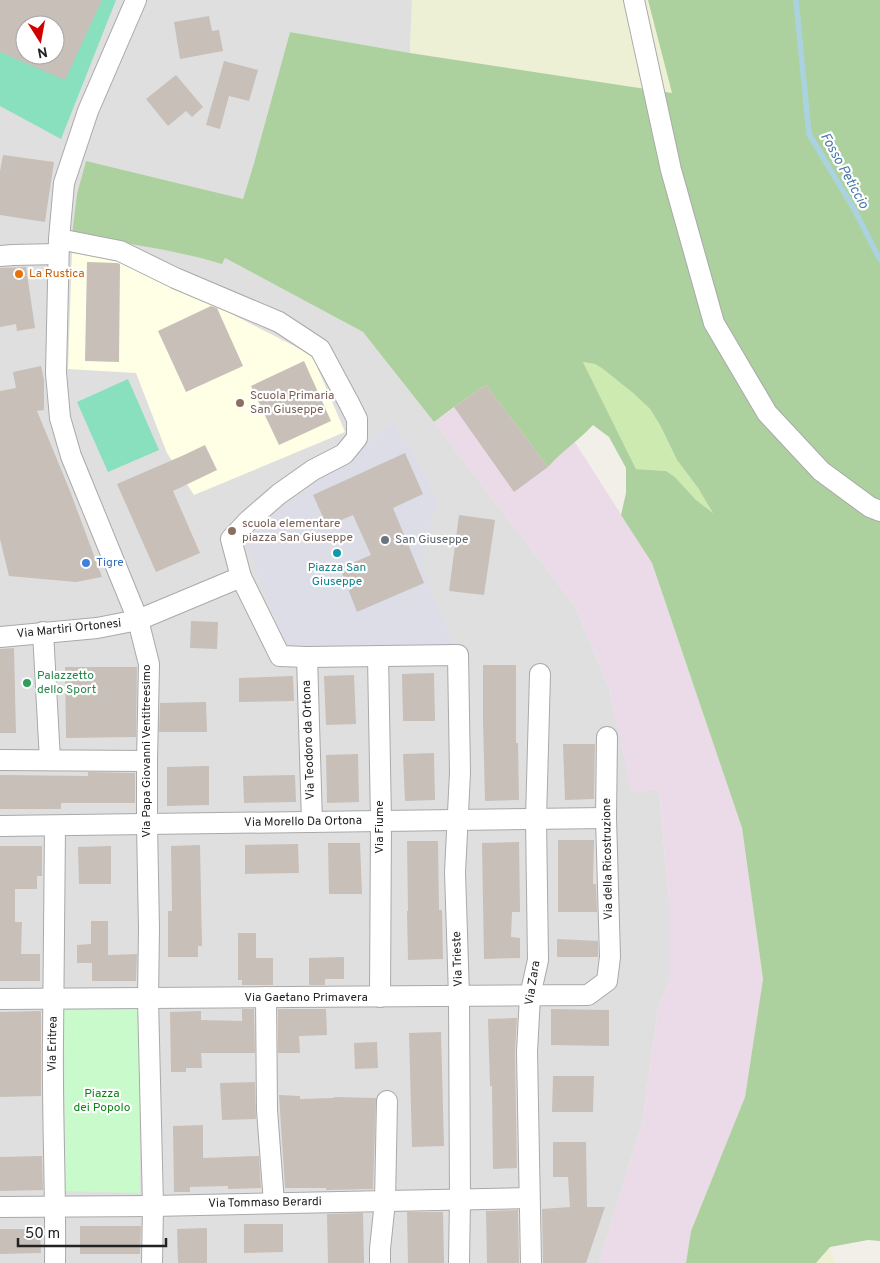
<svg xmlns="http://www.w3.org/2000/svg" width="880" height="1263" font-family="Overpass,sans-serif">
<rect width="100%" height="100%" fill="#f2efe9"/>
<path fill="#e0dfdf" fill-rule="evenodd" d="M0 0H412L410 53 290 32 254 163 225 258 363 332 434 422 575 606 609 688 632 792 659 789 669 901V982L658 1007 643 1120 599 1263H0ZM25 25H55V55H25Z"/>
<polygon fill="#ebdbe8" points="518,353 652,563 742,828 763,979 745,1097 691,1231 686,1263 599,1263 643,1120 658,1007 669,982 669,901 659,789 632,793 609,688 575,606 434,422 486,385"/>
<polygon fill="#ffffe5" points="72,253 123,259 312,355 345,432 194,495 167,453 136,373 68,369"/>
<g fill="#eef0d5">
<polygon points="412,0 650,0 672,93 410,53"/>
<polygon points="830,1247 835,1263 816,1263"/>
</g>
<polygon fill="#cdebb0" points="583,362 595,364 603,369 633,393 650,409 660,425 677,460 698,488 714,514 696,500 675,477 666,471 636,469"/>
<path fill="#add19e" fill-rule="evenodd" d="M648 0H880V1241L868 1240 830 1247 816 1263H686L691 1231 745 1097 763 979 742 828 652 563 621 515 626 493V468L609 437 593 425C579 440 562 451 548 467L486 385 454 407 434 422 363 332 225 258 222 264C173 249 122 243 72 235L77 194 86 161 243 199 254 163 290 32 410 53 672 93ZM583 362 595 364 603 369 633 393 650 409 660 425 677 460 698 488 713 513 696 500 675 477 666 471 636 469Z"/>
<polygon fill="#c8facc" points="139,1009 140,1193 65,1191 64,1010"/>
<g fill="#88e0be" fill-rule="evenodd">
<path d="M0 0H116L61 139 0 106ZM25 25H55V55H25Z"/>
<polygon points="128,379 159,450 108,472 77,402"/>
</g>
<polygon fill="#dddde8" points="393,423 414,455 437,499 422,568 458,655 286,647 243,537"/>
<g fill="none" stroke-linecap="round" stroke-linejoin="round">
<polyline stroke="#aad3df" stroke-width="5.5" points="796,0 809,134 854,209 880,260"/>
</g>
<g fill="#c7bfb8" fill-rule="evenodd">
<path d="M0 0H102L65 80 0 52ZM25 25H55V55H25Z"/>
<polygon points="209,16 212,31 219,30 223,51 180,59 174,22"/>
<polygon points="224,61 258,70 249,101 229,96 220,129 206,125"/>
<polygon points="176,75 203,107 192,117 186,111 168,126 146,99"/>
<polygon points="3,155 54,162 45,222 0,215 0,171"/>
<polygon points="87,262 117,263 120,264 119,362 85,361"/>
<polygon points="26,267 35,328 17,331 16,324 0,327 0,268"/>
<polygon points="211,306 217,308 243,366 186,392 158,331"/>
<polygon points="304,361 331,421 279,445 251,386"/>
<polygon points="41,366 44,380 44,410 37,411 70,491 102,577 76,582 9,576 0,539 0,391 16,388 13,372"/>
<polygon points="486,385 548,467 514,492 454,407"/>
<polygon points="205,445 217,470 173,491 200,553 156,572 117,484 184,455"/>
<polygon points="405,453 423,494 393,508 424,583 357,612 340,568 371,555 353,515 327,526 313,495"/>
<polygon points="459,515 495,520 484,595 449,591"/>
<polygon points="191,621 218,622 217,649 190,648"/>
<polygon points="14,648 16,733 0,733 0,649"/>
<polygon points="483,665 516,665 516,743 518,743 519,800 485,801 483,721"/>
<polygon points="65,667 137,667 136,737 66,738"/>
<polygon points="434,673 435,721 403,721 402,674"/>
<polygon points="354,675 356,724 326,725 324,676"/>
<polygon points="293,676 294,701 239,702 239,678"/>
<polygon points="206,702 207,732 159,732 160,703"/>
<polygon points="563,744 595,744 594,799 565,800"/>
<polygon points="434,753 435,800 405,801 403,754"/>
<polygon points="358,754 359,802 327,803 326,755"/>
<polygon points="209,766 209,805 167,806 167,767"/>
<polygon points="88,772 135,773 135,803 61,803 61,809 0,809 0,775 88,776"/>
<polygon points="295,775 296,802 244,803 243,776"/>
<polygon points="558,840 594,840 593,884 596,884 597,912 558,912"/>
<polygon points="407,841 438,841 439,910 442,910 443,959 408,960 407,911 408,911"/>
<polygon points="519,842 520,912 512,912 511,937 520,938 520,958 484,959 482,843"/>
<polygon points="328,843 360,843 362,894 329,894"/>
<polygon points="298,844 299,873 245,874 245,845"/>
<polygon points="200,845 202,946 198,946 198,957 168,957 168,911 172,911 171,846"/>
<polygon points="0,846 42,846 42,876 37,876 37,889 15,889 15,922 22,922 21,954 40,954 40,981 0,981"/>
<polygon points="111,846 111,884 79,884 78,847"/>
<polygon points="91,921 108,921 108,955 137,954 136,981 92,981 92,963 77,963 77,945 91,944"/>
<polygon points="238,933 256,933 256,958 273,958 273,985 242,985 242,980 238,980"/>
<polygon points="557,939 598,941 598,957 557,957"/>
<polygon points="344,957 344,979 325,979 325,985 309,985 309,958"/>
<polygon points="242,1009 254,1009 255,1053 201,1053 202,1068 186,1068 186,1072 171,1072 170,1012 201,1011 201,1020 242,1021"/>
<polygon points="278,1009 326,1009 327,1035 299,1036 300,1053 278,1053"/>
<polygon points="551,1009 609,1010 609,1046 551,1045"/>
<polygon points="41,1011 41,1096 0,1097 0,1012"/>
<polygon points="517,1018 515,1052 517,1168 493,1169 492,1086 490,1086 488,1019"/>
<polygon points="441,1032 444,1146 412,1147 409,1033"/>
<polygon points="377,1042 378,1068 355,1069 354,1043"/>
<polygon points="553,1076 594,1076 593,1112 552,1112"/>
<polygon points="255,1082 256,1119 222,1120 220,1083"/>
<polygon points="279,1095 300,1096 300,1099 334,1098 334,1097 376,1098 373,1189 326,1190 326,1188 285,1188"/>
<polygon points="203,1125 203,1158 259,1156 261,1188 228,1189 228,1186 190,1187 190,1192 174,1192 173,1126"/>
<polygon points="553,1142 586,1142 587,1207 605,1207 586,1263 543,1263 542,1209 570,1207 568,1177 553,1177"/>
<polygon points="42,1156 43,1190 0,1191 0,1157"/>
<polygon points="518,1210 519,1263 487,1263 486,1211"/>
<polygon points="407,1212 443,1212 444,1263 408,1263"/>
<polygon points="363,1213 364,1263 328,1263 327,1214"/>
<polygon points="244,1224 283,1224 283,1252 244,1253"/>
<polygon points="80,1226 141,1226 140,1254 80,1254"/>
<polygon points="207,1228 207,1263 178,1263 177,1229"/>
<polygon points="0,1229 40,1229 41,1253 0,1254"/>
</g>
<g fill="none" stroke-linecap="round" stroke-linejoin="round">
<g stroke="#a9a9a9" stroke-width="22">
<g id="minor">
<polyline points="136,0 88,111 64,183 59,239 56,373 60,418 71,456 138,620 149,664 147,761 147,824 149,929 148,999 153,1206 152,1263"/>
<polyline points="634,0 671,170 714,323 767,413 821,471 870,507 880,511"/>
<polyline points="59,239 120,251 175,278 279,322 320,349 349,403 357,419 357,438 344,454 313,470 279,494 249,520 231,539 241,577 280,656 307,657 458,655 460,773 455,872 459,996 460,1199 459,1263"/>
<polyline points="0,256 13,255 58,254"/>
<polyline points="43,632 50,760"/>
<polyline points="0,637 97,628 138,620 241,577"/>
<polyline points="378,656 381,821 380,997"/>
<polyline points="307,657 312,822"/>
<polyline points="0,760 147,761"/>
<polyline points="0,826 606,818"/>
<path d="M55 826C55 897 54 968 53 1039 52 1113 56 1188 55 1263"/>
<polyline points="266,997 267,1110 274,1203"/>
<polyline points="0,999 588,995 607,981 610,957 606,818 607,737"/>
<polyline points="0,1207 153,1206 529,1198"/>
<polyline points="380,1263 380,1249 385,1201 387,1101"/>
<polyline points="531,1263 527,1052 530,996 538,960 536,819 540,674"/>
</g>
</g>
<use href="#minor" stroke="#fff" stroke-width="20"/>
</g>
<circle fill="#e8710a" stroke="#fff" stroke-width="2" cx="19" cy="274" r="5"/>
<g fill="#8d6e63" stroke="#fff" stroke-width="2">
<circle cx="240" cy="403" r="5"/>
<circle cx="232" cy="531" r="5"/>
</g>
<circle fill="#6b7280" stroke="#fff" stroke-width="2" cx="385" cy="540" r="5"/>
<circle fill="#0f9aa8" stroke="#fff" stroke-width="2" cx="337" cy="553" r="5"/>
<circle fill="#3f7fe0" stroke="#fff" stroke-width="2" cx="86" cy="563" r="5"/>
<circle fill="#2e9e5b" stroke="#fff" stroke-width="2" cx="27" cy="683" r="5"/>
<g text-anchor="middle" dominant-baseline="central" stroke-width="4.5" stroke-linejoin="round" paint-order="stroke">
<g font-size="12" fill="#c56008" stroke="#fff" text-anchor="start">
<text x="29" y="274">La Rustica</text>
</g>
<g font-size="12" fill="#785e54" stroke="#fff" text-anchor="start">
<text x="250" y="396">Scuola Primaria<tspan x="250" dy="14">San Giuseppe</tspan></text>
<text x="242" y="524">scuola elementare<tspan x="242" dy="14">piazza San Giuseppe</tspan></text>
</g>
<g font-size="12" fill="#5b616d" stroke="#fff" text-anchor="start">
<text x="395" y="540">San Giuseppe</text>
</g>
<g font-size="12" fill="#366cbe" stroke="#fff" text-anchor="start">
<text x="96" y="563">Tigre</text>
</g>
<g font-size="12" fill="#0d838f" stroke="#fff">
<text x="337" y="568">Piazza San<tspan x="337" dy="14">Giuseppe</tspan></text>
</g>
<g font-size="12" fill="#222" stroke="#fff">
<text transform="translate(69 629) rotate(-6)">Via Martiri Ortonesi</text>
<text transform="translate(309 740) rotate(-92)">Via Teodoro da Ortona</text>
<text transform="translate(147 751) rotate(-90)">Via Papa Giovanni Ventitreesimo</text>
<text transform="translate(303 822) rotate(-1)">Via Morello Da Ortona</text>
<text transform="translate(380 827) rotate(-90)">Via Fiume</text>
<text transform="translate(608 859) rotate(-91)">Via della Ricostruzione</text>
<text transform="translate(458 959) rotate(-92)">Via Trieste</text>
<text transform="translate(533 983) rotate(-81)">Via Zara</text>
<text x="306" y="998">Via Gaetano Primavera</text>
<text transform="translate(53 1044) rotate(-89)">Via Eritrea</text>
<text transform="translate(265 1203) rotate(-1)">Via Tommaso Berardi</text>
</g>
<g font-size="12" fill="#27864d" stroke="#fff" text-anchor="start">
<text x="37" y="676">Palazzetto<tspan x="37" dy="14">dello Sport</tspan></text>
</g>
<g font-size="12" fill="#0c8416" stroke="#fff">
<text x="102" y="1094">Piazza<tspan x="102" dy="14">dei Popolo</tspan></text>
</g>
<g font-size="14" font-style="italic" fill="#4a7aab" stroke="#fff">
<text transform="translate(844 171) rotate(61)">Fosso Peticcio</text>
</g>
</g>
<g transform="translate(40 40) rotate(169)"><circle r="24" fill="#ffffff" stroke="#a7a7a7"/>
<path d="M0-4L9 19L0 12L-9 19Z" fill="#d40000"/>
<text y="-8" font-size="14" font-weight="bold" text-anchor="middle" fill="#222222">N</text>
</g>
<path d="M18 1238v8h148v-8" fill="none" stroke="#222222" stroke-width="2.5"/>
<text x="25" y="1238" font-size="15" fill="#222222" stroke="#ffffff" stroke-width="4" paint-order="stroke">50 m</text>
</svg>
